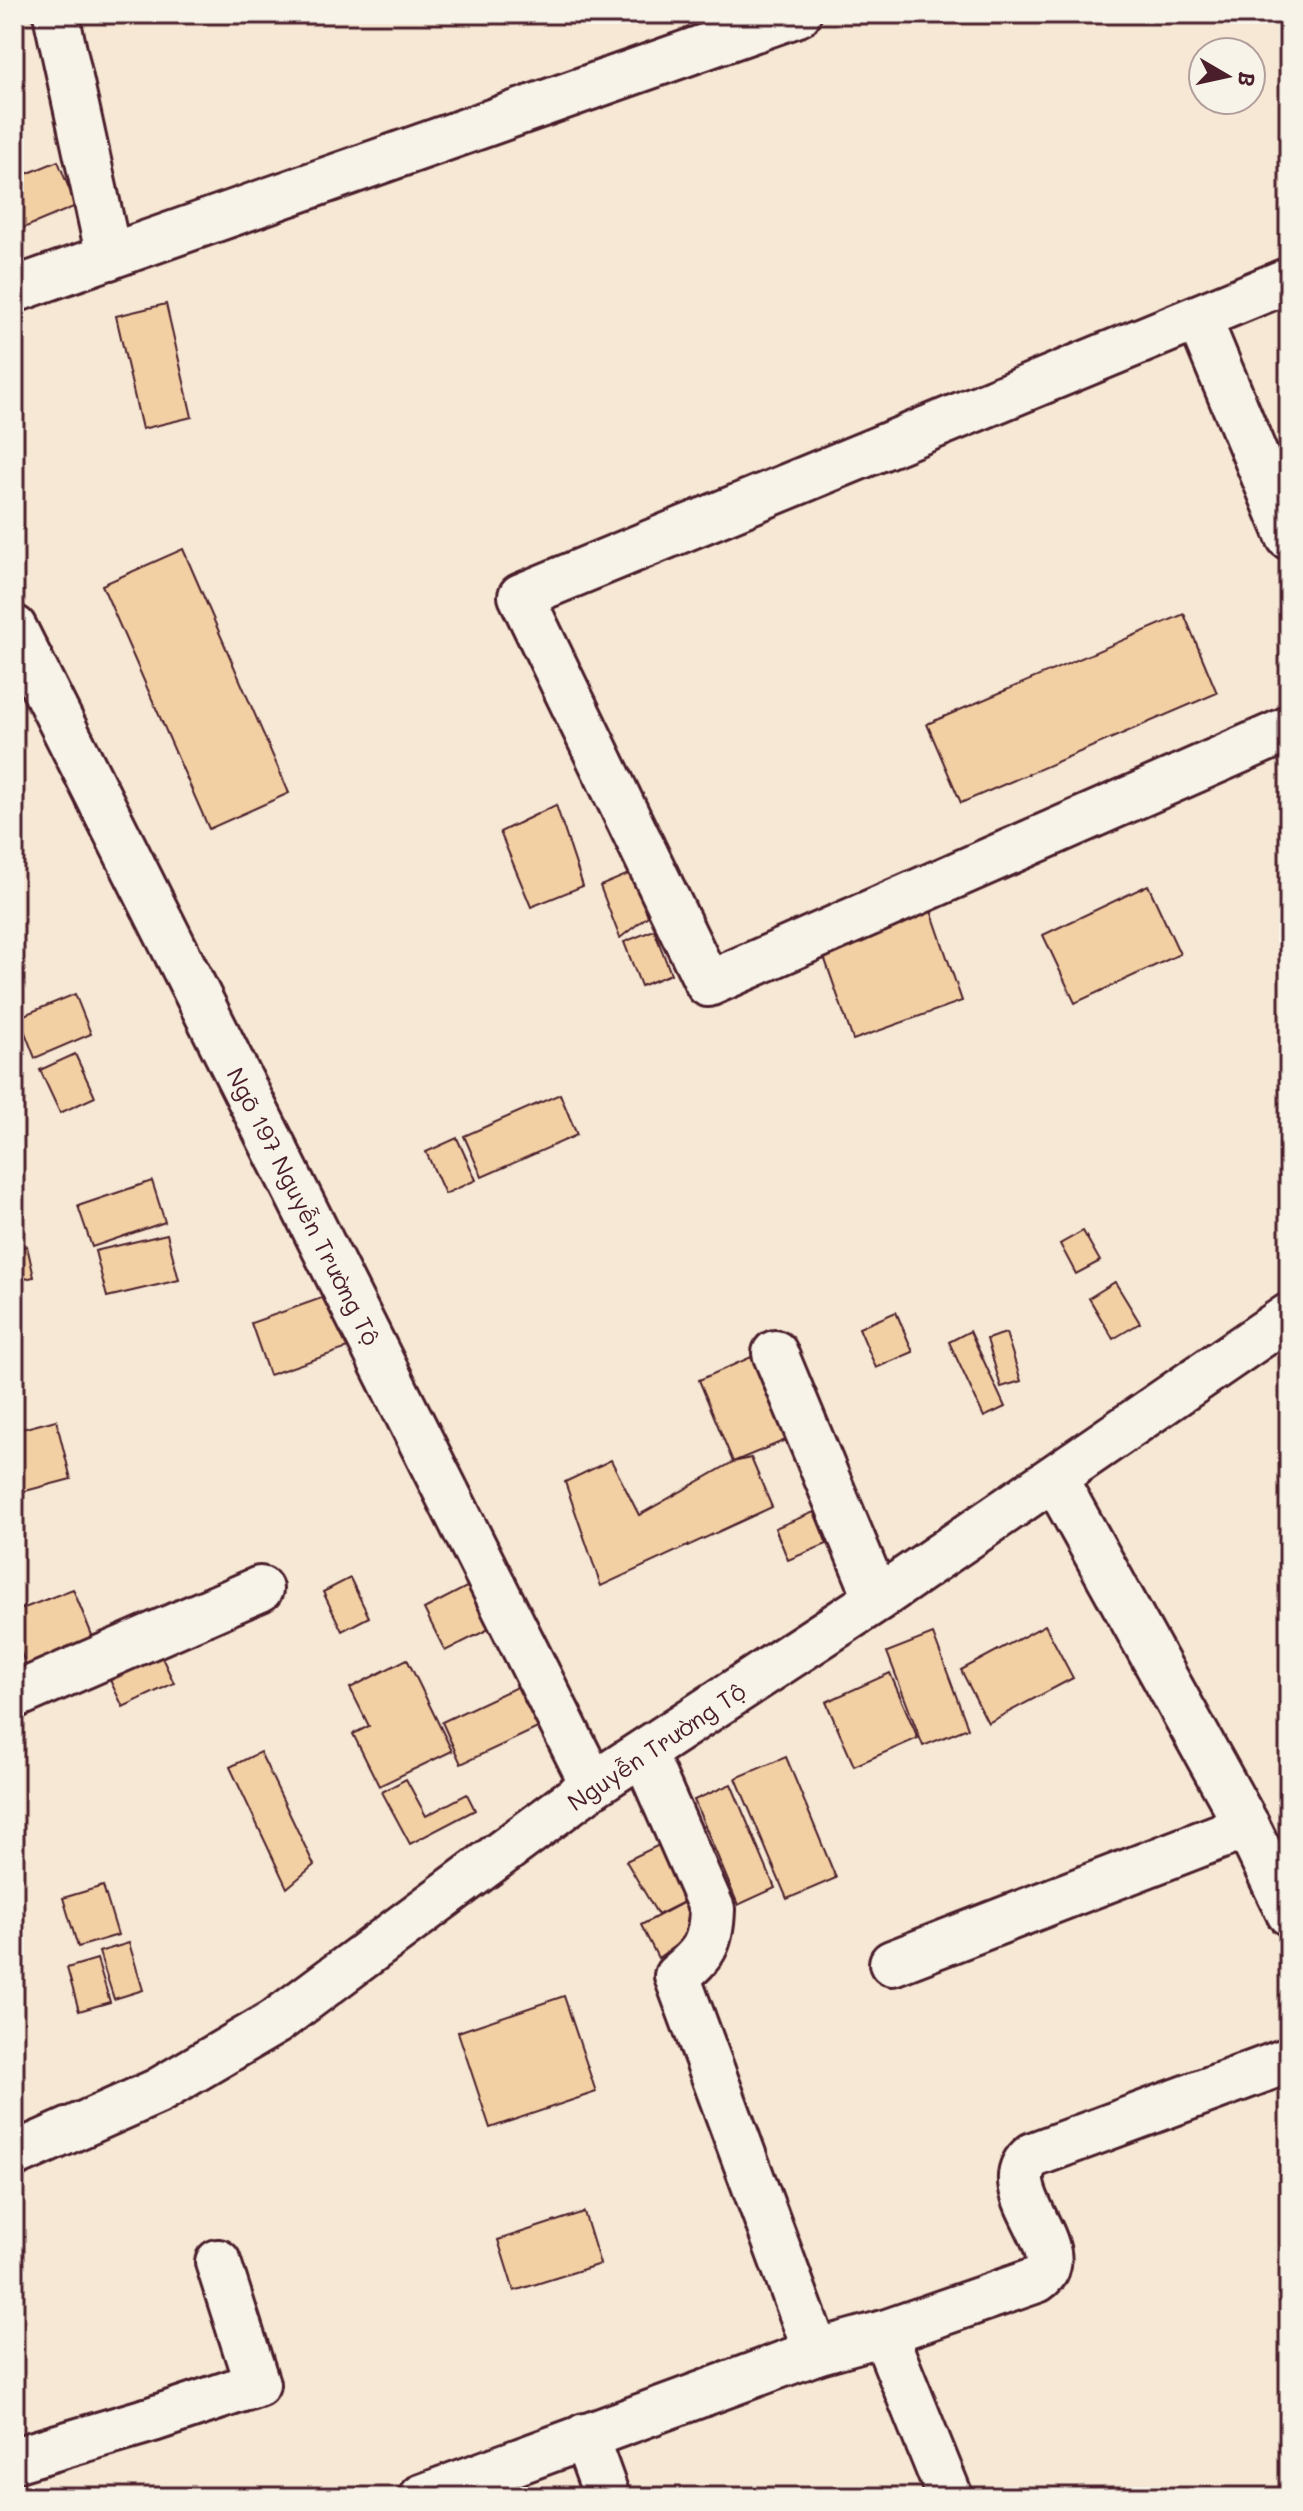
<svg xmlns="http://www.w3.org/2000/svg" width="1303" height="2511" font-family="Mali,sans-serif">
<rect width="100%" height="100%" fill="#f6e8d4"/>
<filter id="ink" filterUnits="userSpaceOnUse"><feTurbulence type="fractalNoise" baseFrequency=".0125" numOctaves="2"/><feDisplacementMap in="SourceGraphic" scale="16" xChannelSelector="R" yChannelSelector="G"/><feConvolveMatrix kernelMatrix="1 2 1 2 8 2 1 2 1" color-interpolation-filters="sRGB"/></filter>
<g filter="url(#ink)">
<g fill="#f3d0a4" stroke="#4a1f2b" stroke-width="2">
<polygon points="58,161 76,206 14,232 14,179"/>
<polygon points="166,304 192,417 142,429 116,316"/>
<polygon points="183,549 289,793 209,829 102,585"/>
<polygon points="1184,614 1217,693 961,803 927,724"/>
<polygon points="556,805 583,886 531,907 500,832"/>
<polygon points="631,873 648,916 620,938 600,886"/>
<polygon points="1148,885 1180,954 1075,1003 1043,935"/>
<polygon points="929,905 962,1001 853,1040 820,945"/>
<polygon points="654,930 671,974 641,986 624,942"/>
<polygon points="15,946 19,1011 14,1011 14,946"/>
<polygon points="75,994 91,1034 35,1058 19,1017"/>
<polygon points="75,1054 95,1097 60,1113 40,1070"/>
<polygon points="560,1094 577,1135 482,1177 464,1136"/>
<polygon points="457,1138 476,1180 445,1194 426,1152"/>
<polygon points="152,1181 165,1222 92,1247 78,1206"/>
<polygon points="1083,1231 1100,1261 1076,1274 1060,1244"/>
<polygon points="167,1234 179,1280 107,1297 95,1251"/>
<polygon points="27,1246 34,1277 14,1281 14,1249"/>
<polygon points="1115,1282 1140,1323 1113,1339 1089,1298"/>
<polygon points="330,1295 348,1348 269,1375 251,1323"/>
<polygon points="896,1312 913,1352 876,1368 859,1328"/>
<polygon points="970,1331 1005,1407 984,1417 949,1342"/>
<polygon points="1006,1333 1021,1381 1001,1387 987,1339"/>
<polygon points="758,1354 793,1437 733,1462 699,1380"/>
<polygon points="56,1420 71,1479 14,1494 14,1431"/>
<polygon points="751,1458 772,1507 601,1586 565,1482 611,1460 639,1515 733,1462"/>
<polygon points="814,1512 827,1544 788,1560 775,1528"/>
<polygon points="350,1578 369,1617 342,1631 323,1592"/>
<polygon points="478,1581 499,1624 445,1651 424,1609"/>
<polygon points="73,1589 94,1640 26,1666 14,1634 14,1612"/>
<polygon points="1045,1625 1073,1678 988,1723 961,1670"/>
<polygon points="933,1634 968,1728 923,1746 887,1652"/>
<polygon points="158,1649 174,1683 123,1707 107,1674"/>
<polygon points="407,1659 452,1751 379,1786 353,1734 369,1726 350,1688"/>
<polygon points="890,1673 918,1738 854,1766 826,1702"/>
<polygon points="538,1677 557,1719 461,1764 442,1722"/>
<polygon points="260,1752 314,1865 287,1888 230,1767"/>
<polygon points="786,1757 836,1878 787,1899 736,1778"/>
<polygon points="406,1779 426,1816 467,1794 475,1810 410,1844 382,1792"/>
<polygon points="731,1784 775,1888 738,1905 694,1800"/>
<polygon points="663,1843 690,1899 658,1915 626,1861"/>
<polygon points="103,1886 118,1935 78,1947 63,1898"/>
<polygon points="690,1899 690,1935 658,1958 641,1925"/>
<polygon points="129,1943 143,1990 114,1999 99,1952"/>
<polygon points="97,1959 110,2002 79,2011 67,1968"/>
<polygon points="564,1996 596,2092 490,2128 458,2032"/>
<polygon points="584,2212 600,2264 514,2291 498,2240"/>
</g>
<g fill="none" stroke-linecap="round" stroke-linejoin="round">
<g stroke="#4a1f2b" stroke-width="50">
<g id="minor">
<polyline points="56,14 109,257"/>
<polyline points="1289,280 521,596 708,984 1289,729"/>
<polyline points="14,290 798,14"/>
<polyline points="1199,319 1289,537"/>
<polyline points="14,628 593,1785"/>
<polyline points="775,1353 877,1599"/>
<polyline points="1055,1479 1247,1826 1289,1913"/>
<polyline points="14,1696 260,1589"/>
<path d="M644 1754 712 1909C711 1944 704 1954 677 1976L816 2352"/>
<polyline points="892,1963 1247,1826"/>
<polyline points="884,2333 950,2497"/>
<polyline points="585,2436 607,2497"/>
<polyline points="14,2460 153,2419 257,2384 218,2262"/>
<path d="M422 2497 816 2352 884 2333 1037 2280C1079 2251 990 2189 1033 2155L1289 2060"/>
</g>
</g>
<g stroke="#4a1f2b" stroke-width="50">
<polyline id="major" points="14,2155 158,2091 275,2022 593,1785 877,1599 1289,1316"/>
</g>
<use href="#minor" stroke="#f7f3e8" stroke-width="44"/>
<use href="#major" stroke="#f7f3e8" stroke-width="44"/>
</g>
</g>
<g text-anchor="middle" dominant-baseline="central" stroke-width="6" stroke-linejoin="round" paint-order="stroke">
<g font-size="24" fill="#4a1f2b" stroke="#f7f3e8">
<text transform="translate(304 1206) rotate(63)">Ngõ 197 Nguyễn Trường Tộ</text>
<text transform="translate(656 1746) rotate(-34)">Nguyễn Trường Tộ</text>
</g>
</g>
<rect width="1303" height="2511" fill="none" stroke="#f7f3e8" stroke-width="48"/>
<rect x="24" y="24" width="1255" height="2463" fill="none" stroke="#4a1f2b" stroke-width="3" filter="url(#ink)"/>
<g transform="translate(1227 76) rotate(99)"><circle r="38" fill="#f7f3e8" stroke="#b29e9c" stroke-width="2"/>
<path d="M0-6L14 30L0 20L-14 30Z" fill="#4a1f2b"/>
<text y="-12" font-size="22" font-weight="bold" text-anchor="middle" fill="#4a1f2b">B</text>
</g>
</svg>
